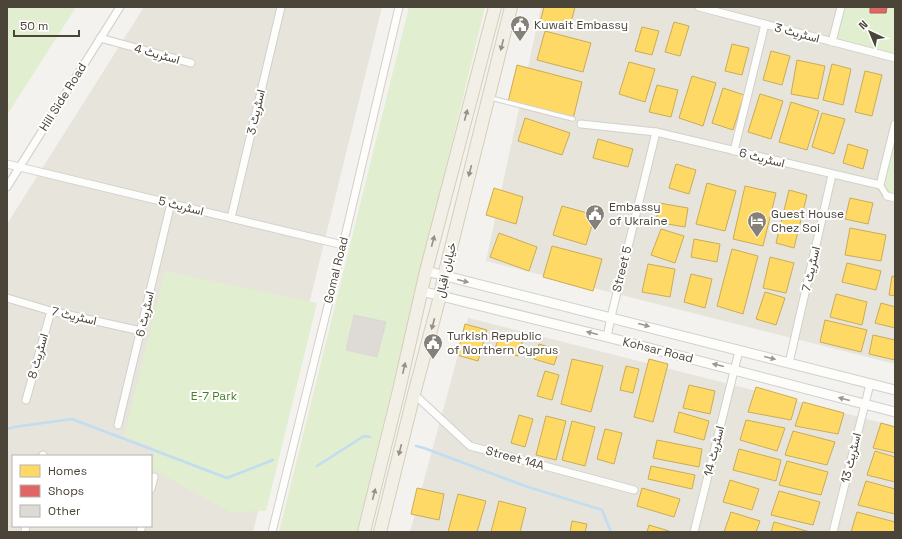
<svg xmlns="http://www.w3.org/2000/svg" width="902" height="539" font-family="'Space Grotesk',Vazirmatn,sans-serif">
<rect width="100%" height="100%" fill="#f4f2ee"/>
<g fill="#e7e4dc" fill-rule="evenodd">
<path d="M144 7H382L253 532H7V224ZM13 456H151V526H13Z"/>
<polygon points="541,7 895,7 895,364 486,261"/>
<polygon points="468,318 895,426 895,532 410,532"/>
</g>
<g fill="#e1eecf">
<polygon points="7,7 76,7 7,115"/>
<polygon points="409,7 485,7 357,532 279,532"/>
<polygon points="841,7 895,7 895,58 832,42"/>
<polygon points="895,124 895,198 887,196 880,186"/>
<polygon points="165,271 317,303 266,511 230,512 151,468 156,448 124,436"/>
</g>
<g fill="#ffd966" stroke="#c9ac58">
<polygon points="544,7 575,7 569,30 540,23"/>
<polygon points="674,22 689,26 680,56 665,52"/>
<polygon points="642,27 659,31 652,55 635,51"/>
<polygon points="545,31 591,43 583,72 537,60"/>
<polygon points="732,44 749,48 742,75 725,71"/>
<polygon points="771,51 790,56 782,85 763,80"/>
<polygon points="797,60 825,66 818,99 791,94"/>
<polygon points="629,62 655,69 645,102 619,94"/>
<polygon points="832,64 851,69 843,105 823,100"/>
<polygon points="517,65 582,82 573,119 508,102"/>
<polygon points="865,71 882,75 872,116 855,112"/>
<polygon points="692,76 716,83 703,126 679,118"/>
<polygon points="657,85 678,90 671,117 649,112"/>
<polygon points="723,88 744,95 733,130 712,123"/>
<polygon points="760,94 783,101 771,139 748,132"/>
<polygon points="791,102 819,111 807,150 779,142"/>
<polygon points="822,113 845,119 834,154 812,147"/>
<polygon points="525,118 570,133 562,155 518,141"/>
<polygon points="598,139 633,149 628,167 593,158"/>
<polygon points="848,144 868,150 863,169 843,163"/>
<polygon points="676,164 696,170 689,194 669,188"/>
<polygon points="707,183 736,191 725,231 696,224"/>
<polygon points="745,186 776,193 763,246 733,239"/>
<polygon points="494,188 523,197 516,224 486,215"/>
<polygon points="789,190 807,195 794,248 776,243"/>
<polygon points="850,198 873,203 868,224 845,219"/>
<polygon points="659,203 688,208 685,227 656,222"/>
<polygon points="562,206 595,215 586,245 553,235"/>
<polygon points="850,228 886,235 881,261 845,255"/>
<polygon points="661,229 684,236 675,263 651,255"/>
<polygon points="499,233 537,247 529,271 490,257"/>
<polygon points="694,239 720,244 717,262 691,257"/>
<polygon points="552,246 602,259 593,291 543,277"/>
<polygon points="732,249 758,256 743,314 717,306"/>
<polygon points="770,257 794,263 786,293 763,288"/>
<polygon points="847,263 881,271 876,290 842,282"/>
<polygon points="648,264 675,269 670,297 642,292"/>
<polygon points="691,274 712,279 705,308 684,302"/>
<polygon points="892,276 895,277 895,296 889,295"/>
<polygon points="765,292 785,298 776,325 756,319"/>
<polygon points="836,294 867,302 862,325 830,317"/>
<polygon points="881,303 895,307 895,328 875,323"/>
<polygon points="825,320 867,330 861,352 820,342"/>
<polygon points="465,324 487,330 478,361 457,355"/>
<polygon points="500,333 523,340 518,356 495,349"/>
<polygon points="873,335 895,340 895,360 869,354"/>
<polygon points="539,344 559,350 554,365 534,359"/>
<polygon points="572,359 603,366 591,412 561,404"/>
<polygon points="649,359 668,364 653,422 634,417"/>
<polygon points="626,366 639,369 633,393 620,390"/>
<polygon points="545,371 559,375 552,400 537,396"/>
<polygon points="689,385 715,391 710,414 683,408"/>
<polygon points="756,387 797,399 791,420 748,412"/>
<polygon points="803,402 844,413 838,434 795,426"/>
<polygon points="679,412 709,421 704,440 674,432"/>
<polygon points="519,415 533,419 525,447 511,443"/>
<polygon points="546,416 566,421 556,460 536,455"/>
<polygon points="746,420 785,428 777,451 740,440"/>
<polygon points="572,421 595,427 585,466 562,460"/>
<polygon points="881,423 895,427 895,453 873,448"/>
<polygon points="605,429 622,433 614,464 597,459"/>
<polygon points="793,431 835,442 827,465 785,455"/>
<polygon points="657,440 702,449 699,467 653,458"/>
<polygon points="739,449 781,460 776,481 733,470"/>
<polygon points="875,451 895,457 895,482 867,475"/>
<polygon points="787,461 828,472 821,495 779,485"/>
<polygon points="651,466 695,475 692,489 648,479"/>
<polygon points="730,480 759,489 752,510 723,502"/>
<polygon points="866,481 895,489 895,514 858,505"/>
<polygon points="417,488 444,494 439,520 411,514"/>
<polygon points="642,488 680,499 674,517 637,506"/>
<polygon points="779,491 820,502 813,525 771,515"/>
<polygon points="458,494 486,501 477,532 448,532"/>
<polygon points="499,501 526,508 520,532 491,532"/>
<polygon points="731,512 760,521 756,532 724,532"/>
<polygon points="857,512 895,522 895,532 851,532"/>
<polygon points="572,521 587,524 585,532 570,532"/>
<polygon points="774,522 810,532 771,532"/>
<polygon points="649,525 669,531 669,532 647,532"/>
</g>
<polygon fill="#e06666" stroke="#b35c58" points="870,7 887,7 886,13 870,13"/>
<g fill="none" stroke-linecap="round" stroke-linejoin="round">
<g stroke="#c0ddf1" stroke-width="2.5">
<polyline points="7,429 14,427 72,419 227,478 273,460"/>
<polyline points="416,446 424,448 525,486 602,510 611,532"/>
<polyline points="317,466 364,436 370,437"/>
</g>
</g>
<polygon fill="#dedbd6" stroke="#dcd9d4" points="354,315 386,322 377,357 346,350"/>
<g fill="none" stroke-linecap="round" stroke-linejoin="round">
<g stroke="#d2d0cb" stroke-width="5.5">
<polyline id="service" points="491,98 573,119"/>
</g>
<g stroke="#d2d0cb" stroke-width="8">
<polyline id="pedestrian" points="880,185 887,196"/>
</g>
<g stroke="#d2d0cb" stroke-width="9">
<g id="minor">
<polyline points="699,7 895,58"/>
<polyline points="100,38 191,63"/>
<polyline points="832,42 841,7"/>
<polyline points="581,124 656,132 880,185 895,124"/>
<polyline points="734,151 765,24"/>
<polyline points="7,164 343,245"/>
<polyline points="7,187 120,7"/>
<polyline points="887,196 895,198"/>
<polyline points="231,218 281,7"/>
<polyline points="7,298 51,311 141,331"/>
<polyline points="607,337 611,317 656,132"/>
<polyline points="789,363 832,175"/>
<polyline points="414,394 470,446 634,490"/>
<polyline points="26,400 51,311"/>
<polyline points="118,425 171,203"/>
<polyline points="43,456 43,455"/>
<polyline points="151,489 154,477"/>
<polyline points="25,532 26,526"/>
<polyline points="140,532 142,526"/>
<polyline points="272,532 343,245 399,7"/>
<polyline points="694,532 739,351"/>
<polyline points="833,532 870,384"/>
</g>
</g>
<g stroke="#d2d0cb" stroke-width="11">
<g id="tertiary">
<polyline points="426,271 895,390"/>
<polyline points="421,291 607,337 895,412"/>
</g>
</g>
<g stroke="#d6cebb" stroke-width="14">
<g id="primary">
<polyline points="364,532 399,390 426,271 495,7"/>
<polyline points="380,532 414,394 440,296 444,276 511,7"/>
</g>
</g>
<use href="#service" stroke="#fdfdfc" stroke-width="3.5"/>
<use href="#pedestrian" stroke="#fdfdfc" stroke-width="5.5"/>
<use href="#minor" stroke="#fdfdfc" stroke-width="7"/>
<use href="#tertiary" stroke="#fdfdfc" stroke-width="9"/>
<use href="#primary" stroke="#f2efe6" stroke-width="12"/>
</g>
<defs><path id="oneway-solid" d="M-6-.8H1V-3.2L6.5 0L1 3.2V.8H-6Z"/></defs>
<g fill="#969187">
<use href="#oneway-solid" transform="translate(502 45) rotate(104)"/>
<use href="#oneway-solid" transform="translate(466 115) rotate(-75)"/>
<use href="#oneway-solid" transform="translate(470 171) rotate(104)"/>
<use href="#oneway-solid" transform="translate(433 241) rotate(-75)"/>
<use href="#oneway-solid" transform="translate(433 324) rotate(105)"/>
<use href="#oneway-solid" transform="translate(404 368) rotate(-77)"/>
<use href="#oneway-solid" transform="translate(400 450) rotate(104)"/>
<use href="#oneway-solid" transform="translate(374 494) rotate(-76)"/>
</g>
<g fill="#9b9791">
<use href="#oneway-solid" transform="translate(463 281) rotate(14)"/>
<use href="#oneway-solid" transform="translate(644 325) rotate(15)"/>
<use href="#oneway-solid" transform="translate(592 333) rotate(-166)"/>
<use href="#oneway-solid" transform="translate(770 358) rotate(14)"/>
<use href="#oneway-solid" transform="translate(718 365) rotate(-166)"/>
<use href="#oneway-solid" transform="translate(844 399) rotate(-165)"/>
</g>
<defs>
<g id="civic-pin" transform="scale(1)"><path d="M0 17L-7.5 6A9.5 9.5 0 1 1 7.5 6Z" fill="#868178" stroke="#fff"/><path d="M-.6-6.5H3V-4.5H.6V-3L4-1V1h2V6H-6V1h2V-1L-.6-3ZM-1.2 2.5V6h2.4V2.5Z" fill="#fff"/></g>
<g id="hotel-pin" transform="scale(1)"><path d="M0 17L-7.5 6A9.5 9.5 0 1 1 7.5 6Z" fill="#868178" stroke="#fff"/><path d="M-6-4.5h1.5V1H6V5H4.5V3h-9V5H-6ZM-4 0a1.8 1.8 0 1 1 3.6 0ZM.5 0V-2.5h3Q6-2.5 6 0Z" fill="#fff"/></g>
</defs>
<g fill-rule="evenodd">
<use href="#civic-pin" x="520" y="25"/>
<use href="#civic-pin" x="595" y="214"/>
<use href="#hotel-pin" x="757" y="221"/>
<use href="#civic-pin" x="433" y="343"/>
</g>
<g text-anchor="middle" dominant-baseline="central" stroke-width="4" stroke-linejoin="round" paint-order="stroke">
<g font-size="12" fill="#4b4439" stroke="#fff" text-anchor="start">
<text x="534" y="25">Kuwait Embassy</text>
<text x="609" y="207">Embassy<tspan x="609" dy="14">of Ukraine</tspan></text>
<text x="771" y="214">Guest House<tspan x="771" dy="14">Chez Soi</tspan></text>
<text x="447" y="336">Turkish Republic<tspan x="447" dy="14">of Northern Cyprus</tspan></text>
</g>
<g font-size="12" fill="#4b4439" stroke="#fff">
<text transform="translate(797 33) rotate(15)">اسٹریٹ 3</text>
<text transform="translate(157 54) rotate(15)">اسٹریٹ 4</text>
<text transform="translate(63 97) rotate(-58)">Hill Side Road</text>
<text transform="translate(256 112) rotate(-77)">اسٹریٹ 3</text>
<text transform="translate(762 158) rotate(14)">اسٹریٹ 6</text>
<text transform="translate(181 206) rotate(14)">اسٹریٹ 5</text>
<text transform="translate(622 269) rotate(-76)">Street 5</text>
<text transform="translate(811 269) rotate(-77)">اسٹریٹ 7</text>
<text transform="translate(336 270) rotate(-76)">Gomal Road</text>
<text transform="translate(446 270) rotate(-77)">خیابان اقبال</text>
<text transform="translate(145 314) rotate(-77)">اسٹریٹ 6</text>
<text transform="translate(74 316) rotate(13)">اسٹریٹ 7</text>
<text transform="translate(658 350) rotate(14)">Kohsar Road</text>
<text transform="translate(38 356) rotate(-74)">اسٹریٹ 8</text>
<text transform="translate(714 451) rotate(-76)">اسٹریٹ 14</text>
<text transform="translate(515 458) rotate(15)">Street 14A</text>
<text transform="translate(851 458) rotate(-76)">اسٹریٹ 13</text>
</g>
<g font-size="12" fill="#4a7f2a" stroke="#fff">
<text x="214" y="396">E-7 Park</text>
</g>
</g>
<rect width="902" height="539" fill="none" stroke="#4b4439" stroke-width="16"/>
<rect x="12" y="455" width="140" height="72" fill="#ffffff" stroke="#b7b4b0"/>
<rect x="20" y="465" width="20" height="12" fill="#ffd966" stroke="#b7b4b0"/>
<text x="48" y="475" font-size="12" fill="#4b4439">Homes</text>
<rect x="20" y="485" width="20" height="12" fill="#e06666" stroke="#b7b4b0"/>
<text x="48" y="495" font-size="12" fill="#4b4439">Shops</text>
<rect x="20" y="505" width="20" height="12" fill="#dedbd6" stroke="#b7b4b0"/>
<text x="48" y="515" font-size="12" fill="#4b4439">Other</text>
<g transform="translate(870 32) rotate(316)" stroke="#ffffff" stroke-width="3" paint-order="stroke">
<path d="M0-3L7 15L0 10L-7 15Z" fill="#4b4439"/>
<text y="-6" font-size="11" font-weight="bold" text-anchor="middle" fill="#4b4439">N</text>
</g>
<path d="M14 30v6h65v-6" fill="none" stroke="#4b4439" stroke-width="2"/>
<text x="20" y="30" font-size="12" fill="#4b4439" stroke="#ffffff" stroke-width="3" paint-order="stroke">50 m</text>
</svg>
